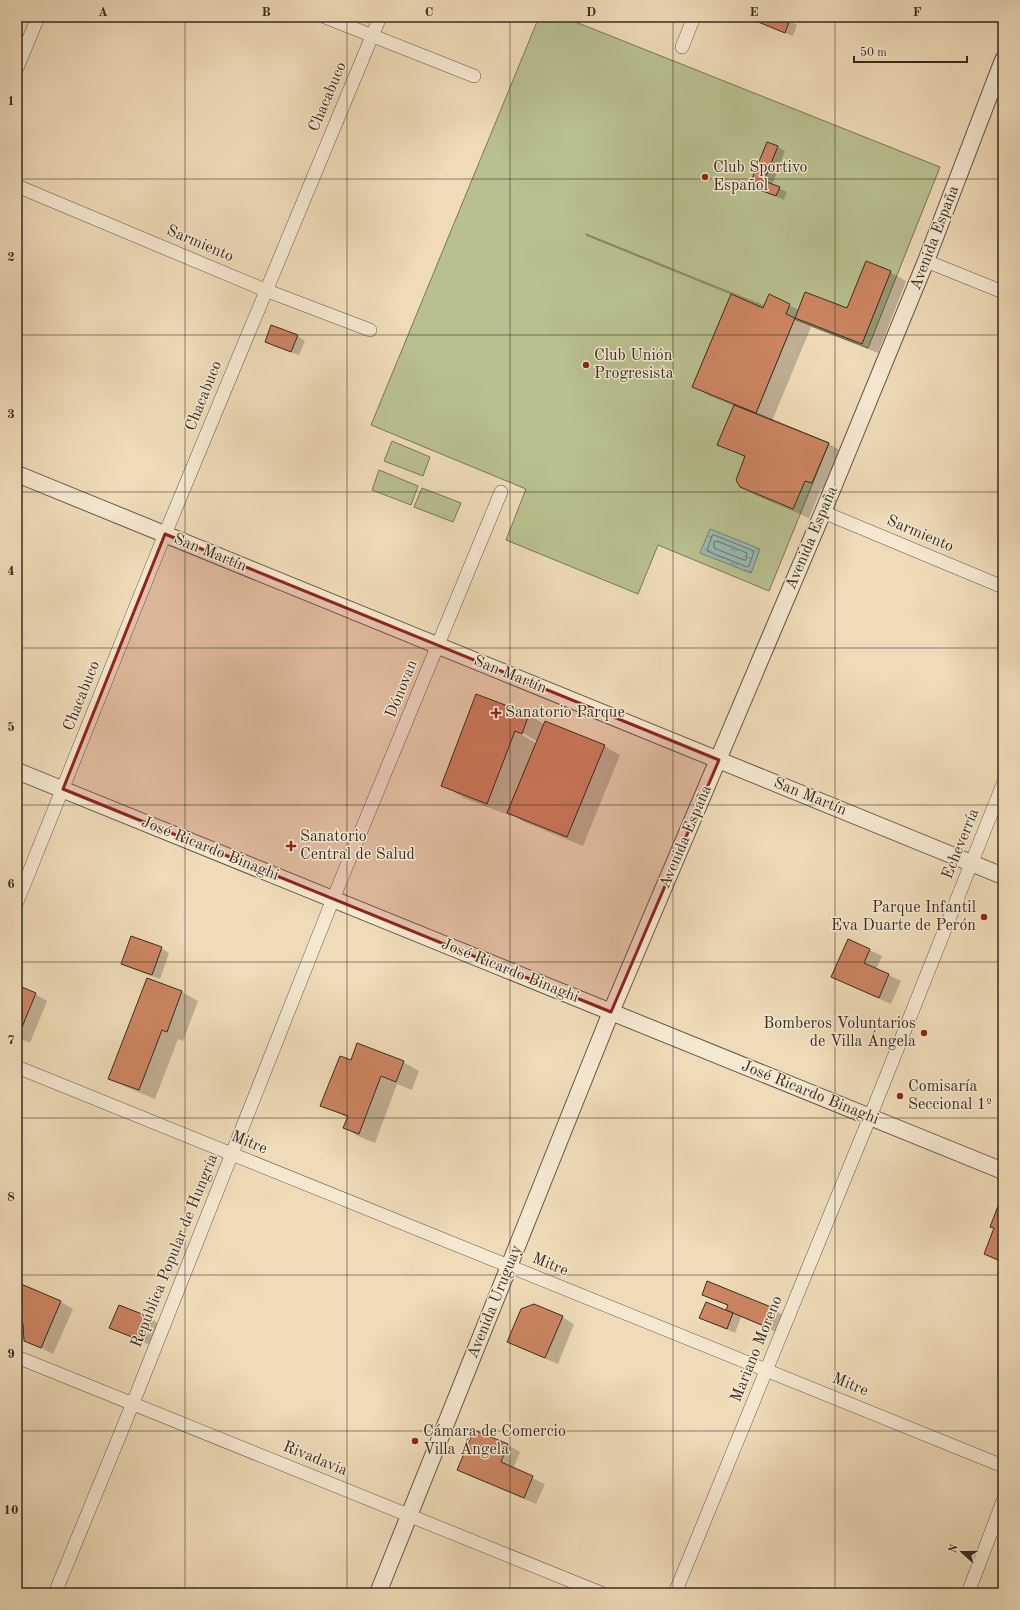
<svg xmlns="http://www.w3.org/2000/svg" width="1020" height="1610" font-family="'Old Standard TT',serif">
<defs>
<pattern id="water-ripples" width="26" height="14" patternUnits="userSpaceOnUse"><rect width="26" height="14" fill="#9abbb3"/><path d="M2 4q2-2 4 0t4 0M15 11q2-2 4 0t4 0" fill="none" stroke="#7e9891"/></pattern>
</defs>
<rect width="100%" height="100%" fill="#efdbb8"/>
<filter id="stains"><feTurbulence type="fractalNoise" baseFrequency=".005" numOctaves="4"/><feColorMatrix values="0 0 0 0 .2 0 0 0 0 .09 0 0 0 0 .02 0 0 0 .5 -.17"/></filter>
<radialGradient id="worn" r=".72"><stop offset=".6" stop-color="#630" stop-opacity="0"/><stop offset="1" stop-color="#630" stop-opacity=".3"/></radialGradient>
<g fill="#b9c08f" stroke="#787659" fill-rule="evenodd">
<path d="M539 17H563L940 167 868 348 794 319 756 413 829 443 769 591 658 545 638 594 506 540 526 489 371 425ZM586 234 764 306 763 307 586 235Z"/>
<polygon points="392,441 430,457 423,476 384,461"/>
<polygon points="379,470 418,486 411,505 372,490"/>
<polygon points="422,488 461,503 453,522 414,507"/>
</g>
<polygon fill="url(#water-ripples)" stroke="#728179" points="710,529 760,549 751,573 700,553"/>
<g fill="#0003" fill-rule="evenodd">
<polygon points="753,17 781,17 797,25 793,36 760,23 752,19"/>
<polygon points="778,147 785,151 772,185 787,192 784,200 751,185"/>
<polygon points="890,272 906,281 878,353 811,327 772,421 829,444 845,453 828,492 821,489 809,518 757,496 741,487 746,458 719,444 734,406 710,396 694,387 764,309 769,296 799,310 848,309"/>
<polygon points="298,336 305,341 299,355 274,346 266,342"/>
<path d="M477 695 529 715 544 724 604 746 620 755 583 846 524 822 511 814V816L466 799 442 785ZM518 730 537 741V744L517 732Z"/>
<polygon points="848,940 882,956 876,969 901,981 891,1004 844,983 832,977"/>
<polygon points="161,948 169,953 160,979 130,968 122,963"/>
<polygon points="148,979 182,992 198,1001 183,1041 178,1039 155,1099 126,1087 110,1078"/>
<polygon points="17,986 35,994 47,1001 30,1043 17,1037"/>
<polygon points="352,1061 403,1062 419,1071 412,1090 397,1084 375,1143 360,1137 344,1128 348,1118 322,1105"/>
<polygon points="1003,1209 1003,1264 985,1254 995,1229 991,1226"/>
<polygon points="708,1283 771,1308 783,1315 776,1332 741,1317 735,1333 701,1318 731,1312 728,1306 703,1294"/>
<polygon points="21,1286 61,1302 73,1309 53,1354 25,1340 24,1325 17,1321 17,1295"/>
<polygon points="562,1317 574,1324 558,1364 520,1348 508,1341"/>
<polygon points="151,1319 159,1324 150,1345 111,1328"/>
<polygon points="475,1431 508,1445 520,1452 513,1469 545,1484 536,1504 470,1476 458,1470"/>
</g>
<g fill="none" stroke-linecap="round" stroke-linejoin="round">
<g stroke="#68736b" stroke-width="1">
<polygon points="714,535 754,551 749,566 747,567 707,551 712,536"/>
<polygon points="717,541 747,553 746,560 744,560 714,548 714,542"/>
</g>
</g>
<g fill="#cd8562" stroke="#362b23">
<polygon points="752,17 784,17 790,19 785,33 751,19"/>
<polygon points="767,142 778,146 764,181 780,187 776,196 749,186"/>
<polygon points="866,261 891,271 862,344 795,318 805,292 847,308"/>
<polygon points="731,294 763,308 769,294 790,304 786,314 795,318 756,413 692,387"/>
<polygon points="271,325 298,335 291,352 265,342"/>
<polygon points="734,405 829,443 812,483 805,481 793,509 740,487 736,480 745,456 717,445"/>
<polygon points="476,694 529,714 522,734 515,731 487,804 441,786"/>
<polygon points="545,721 605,745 567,837 507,813"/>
<polygon points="131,936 162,947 152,975 121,964"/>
<polygon points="848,939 870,949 864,963 889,974 879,998 831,977"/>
<polygon points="147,978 182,991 167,1032 162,1030 139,1090 108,1079"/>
<polygon points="17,985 36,993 18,1037 17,1036"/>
<polygon points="357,1043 404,1061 396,1082 381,1076 359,1134 343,1128 348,1116 320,1106 340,1056 351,1060"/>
<polygon points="998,1206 1002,1209 1003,1207 1003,1262 984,1254 994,1228 990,1227"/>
<polygon points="707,1281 771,1307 764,1326 726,1310 728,1305 702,1295"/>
<polygon points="21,1284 61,1301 41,1348 24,1341 23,1324 17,1321 17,1293"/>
<polygon points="706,1302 733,1313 727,1329 699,1318"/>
<polygon points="534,1304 563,1316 545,1358 507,1342 521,1309"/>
<polygon points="119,1305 152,1318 142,1341 109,1328"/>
<polygon points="474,1430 508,1444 501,1462 533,1476 524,1498 457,1470"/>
</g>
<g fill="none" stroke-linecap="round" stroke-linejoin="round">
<g stroke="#645748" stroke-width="14">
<g id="minor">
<polyline points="325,17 474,76"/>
<polyline points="682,47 694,17"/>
<polyline points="17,68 38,17"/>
<polyline points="17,186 265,290 370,330"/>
<polyline points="926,261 1003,292"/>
<polyline points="823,512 1003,587"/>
<polyline points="17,902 165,534 380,17"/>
<polyline points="17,1067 1003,1466"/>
<polyline points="17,1357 601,1593"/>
<polyline points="55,1593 133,1403 333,899 501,492"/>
<polyline points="675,1593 870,1117 1003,784"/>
<polyline points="968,1593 1003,1501"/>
</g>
</g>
<g stroke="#645748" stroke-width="18">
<g id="tertiary">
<polyline points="17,474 1003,876"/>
<polyline points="17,771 1003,1171"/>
<polyline points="378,1593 611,1012 823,512 926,261 1003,60"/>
</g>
</g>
<use href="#minor" stroke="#f5e8d1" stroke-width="13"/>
<use href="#tertiary" stroke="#f5e8d1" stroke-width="16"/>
</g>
<path fill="#8f2418" fill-opacity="0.2" stroke="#8f2418" stroke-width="3" stroke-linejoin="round" d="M165 534 719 760 611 1012 63 789Z"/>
<path fill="none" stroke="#362b23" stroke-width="1" stroke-opacity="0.55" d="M185 17V1593M347 17V1593M510 17V1593M673 17V1593M835 17V1593M17 179H1003M17 335H1003M17 492H1003M17 648H1003M17 805H1003M17 962H1003M17 1118H1003M17 1275H1003M17 1431H1003"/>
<g fill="#8f2418" stroke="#f5e8d1" stroke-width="1.5">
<circle cx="705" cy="177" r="4"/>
<circle cx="586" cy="365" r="4"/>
<path d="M494 707h4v4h4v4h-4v4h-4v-4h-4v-4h4z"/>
<path d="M289 840h4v4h4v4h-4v4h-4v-4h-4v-4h4z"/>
<circle cx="984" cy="917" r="4"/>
<circle cx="924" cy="1033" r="4"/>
<circle cx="900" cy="1096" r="4"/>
<circle cx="415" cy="1441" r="4"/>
</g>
<g text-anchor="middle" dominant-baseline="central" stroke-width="3" stroke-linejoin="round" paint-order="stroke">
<g font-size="16" fill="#362b23" stroke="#f5e8d1">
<text transform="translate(328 97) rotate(-67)">Chacabuco</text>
<text transform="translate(935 238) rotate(-69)">Avenida España</text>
<text transform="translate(200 244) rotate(23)">Sarmiento</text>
<text transform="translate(204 396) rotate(-68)">Chacabuco</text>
<text transform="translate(920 534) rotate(23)">Sarmiento</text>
<text transform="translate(812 538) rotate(-67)">Avenida España</text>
<text transform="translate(210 553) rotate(22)">San Martín</text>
<text transform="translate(510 675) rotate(22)">San Martín</text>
<text transform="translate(402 689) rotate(-68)">Dónovan</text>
<text transform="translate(82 696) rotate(-68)">Chacabuco</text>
<text transform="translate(810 797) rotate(22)">San Martín</text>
<text transform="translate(686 837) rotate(-67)">Avenida España</text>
<text transform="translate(961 844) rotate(-68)">Echeverría</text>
<text transform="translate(210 849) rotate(22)">José Ricardo Binaghi</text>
<text transform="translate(510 971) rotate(22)">José Ricardo Binaghi</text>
<text transform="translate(810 1093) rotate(22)">José Ricardo Binaghi</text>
<text transform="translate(249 1143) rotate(22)">Mitre</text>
<text transform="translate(175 1251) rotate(-68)">República Popular de Hungría</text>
<text transform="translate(550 1265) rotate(22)">Mitre</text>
<text transform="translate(495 1302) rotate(-68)">Avenida Uruguay</text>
<text transform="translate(757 1349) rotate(-68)">Mariano Moreno</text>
<text transform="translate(850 1385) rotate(22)">Mitre</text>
<text transform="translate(315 1459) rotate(22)">Rivadavia</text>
</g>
<g font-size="16" fill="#362b23" stroke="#f5e8d1" text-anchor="start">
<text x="713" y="168">Club Sportivo<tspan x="713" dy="18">Español</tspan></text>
<text x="594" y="356">Club Unión<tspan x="594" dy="18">Progresista</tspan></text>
<text x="505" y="713">Sanatorio Parque</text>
<text x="300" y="837">Sanatorio<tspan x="300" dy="18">Central de Salud</tspan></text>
<text x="976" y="908" text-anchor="end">Parque Infantil<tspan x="976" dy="18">Eva Duarte de Perón</tspan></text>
<text x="916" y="1024" text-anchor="end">Bomberos Voluntarios<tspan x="916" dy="18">de Villa Ángela</tspan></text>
<text x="908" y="1087">Comisaría<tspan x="908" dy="18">Seccional 1º</tspan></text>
<text x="423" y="1432">Cámara de Comercio<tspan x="423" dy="18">Villa Ángela</tspan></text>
</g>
</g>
<rect width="1020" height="1610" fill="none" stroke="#efdbb8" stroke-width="44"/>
<g transform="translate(962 1552) rotate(291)" stroke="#f5e8d1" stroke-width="3" paint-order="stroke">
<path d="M0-3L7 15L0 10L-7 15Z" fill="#362b23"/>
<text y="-6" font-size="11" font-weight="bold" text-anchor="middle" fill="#362b23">N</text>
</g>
<path d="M854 56v6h113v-6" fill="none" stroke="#362b23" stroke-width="2"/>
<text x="860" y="56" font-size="12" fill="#362b23" stroke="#f5e8d1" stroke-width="3" paint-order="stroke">50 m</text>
<rect x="22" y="22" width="976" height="1566" fill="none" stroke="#362b23" stroke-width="1.5"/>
<g font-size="13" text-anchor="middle" font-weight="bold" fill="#362b23">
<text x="103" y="16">A</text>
<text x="266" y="16">B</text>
<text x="429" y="16">C</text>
<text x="591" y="16">D</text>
<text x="754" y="16">E</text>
<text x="917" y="16">F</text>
<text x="11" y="105">1</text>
<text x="11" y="261">2</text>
<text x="11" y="418">3</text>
<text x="11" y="575">4</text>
<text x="11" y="731">5</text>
<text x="11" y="888">6</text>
<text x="11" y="1044">7</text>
<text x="11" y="1201">8</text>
<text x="11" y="1358">9</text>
<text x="11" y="1514">10</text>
</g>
<rect width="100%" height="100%" filter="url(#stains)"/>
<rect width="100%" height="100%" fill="url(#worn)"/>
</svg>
